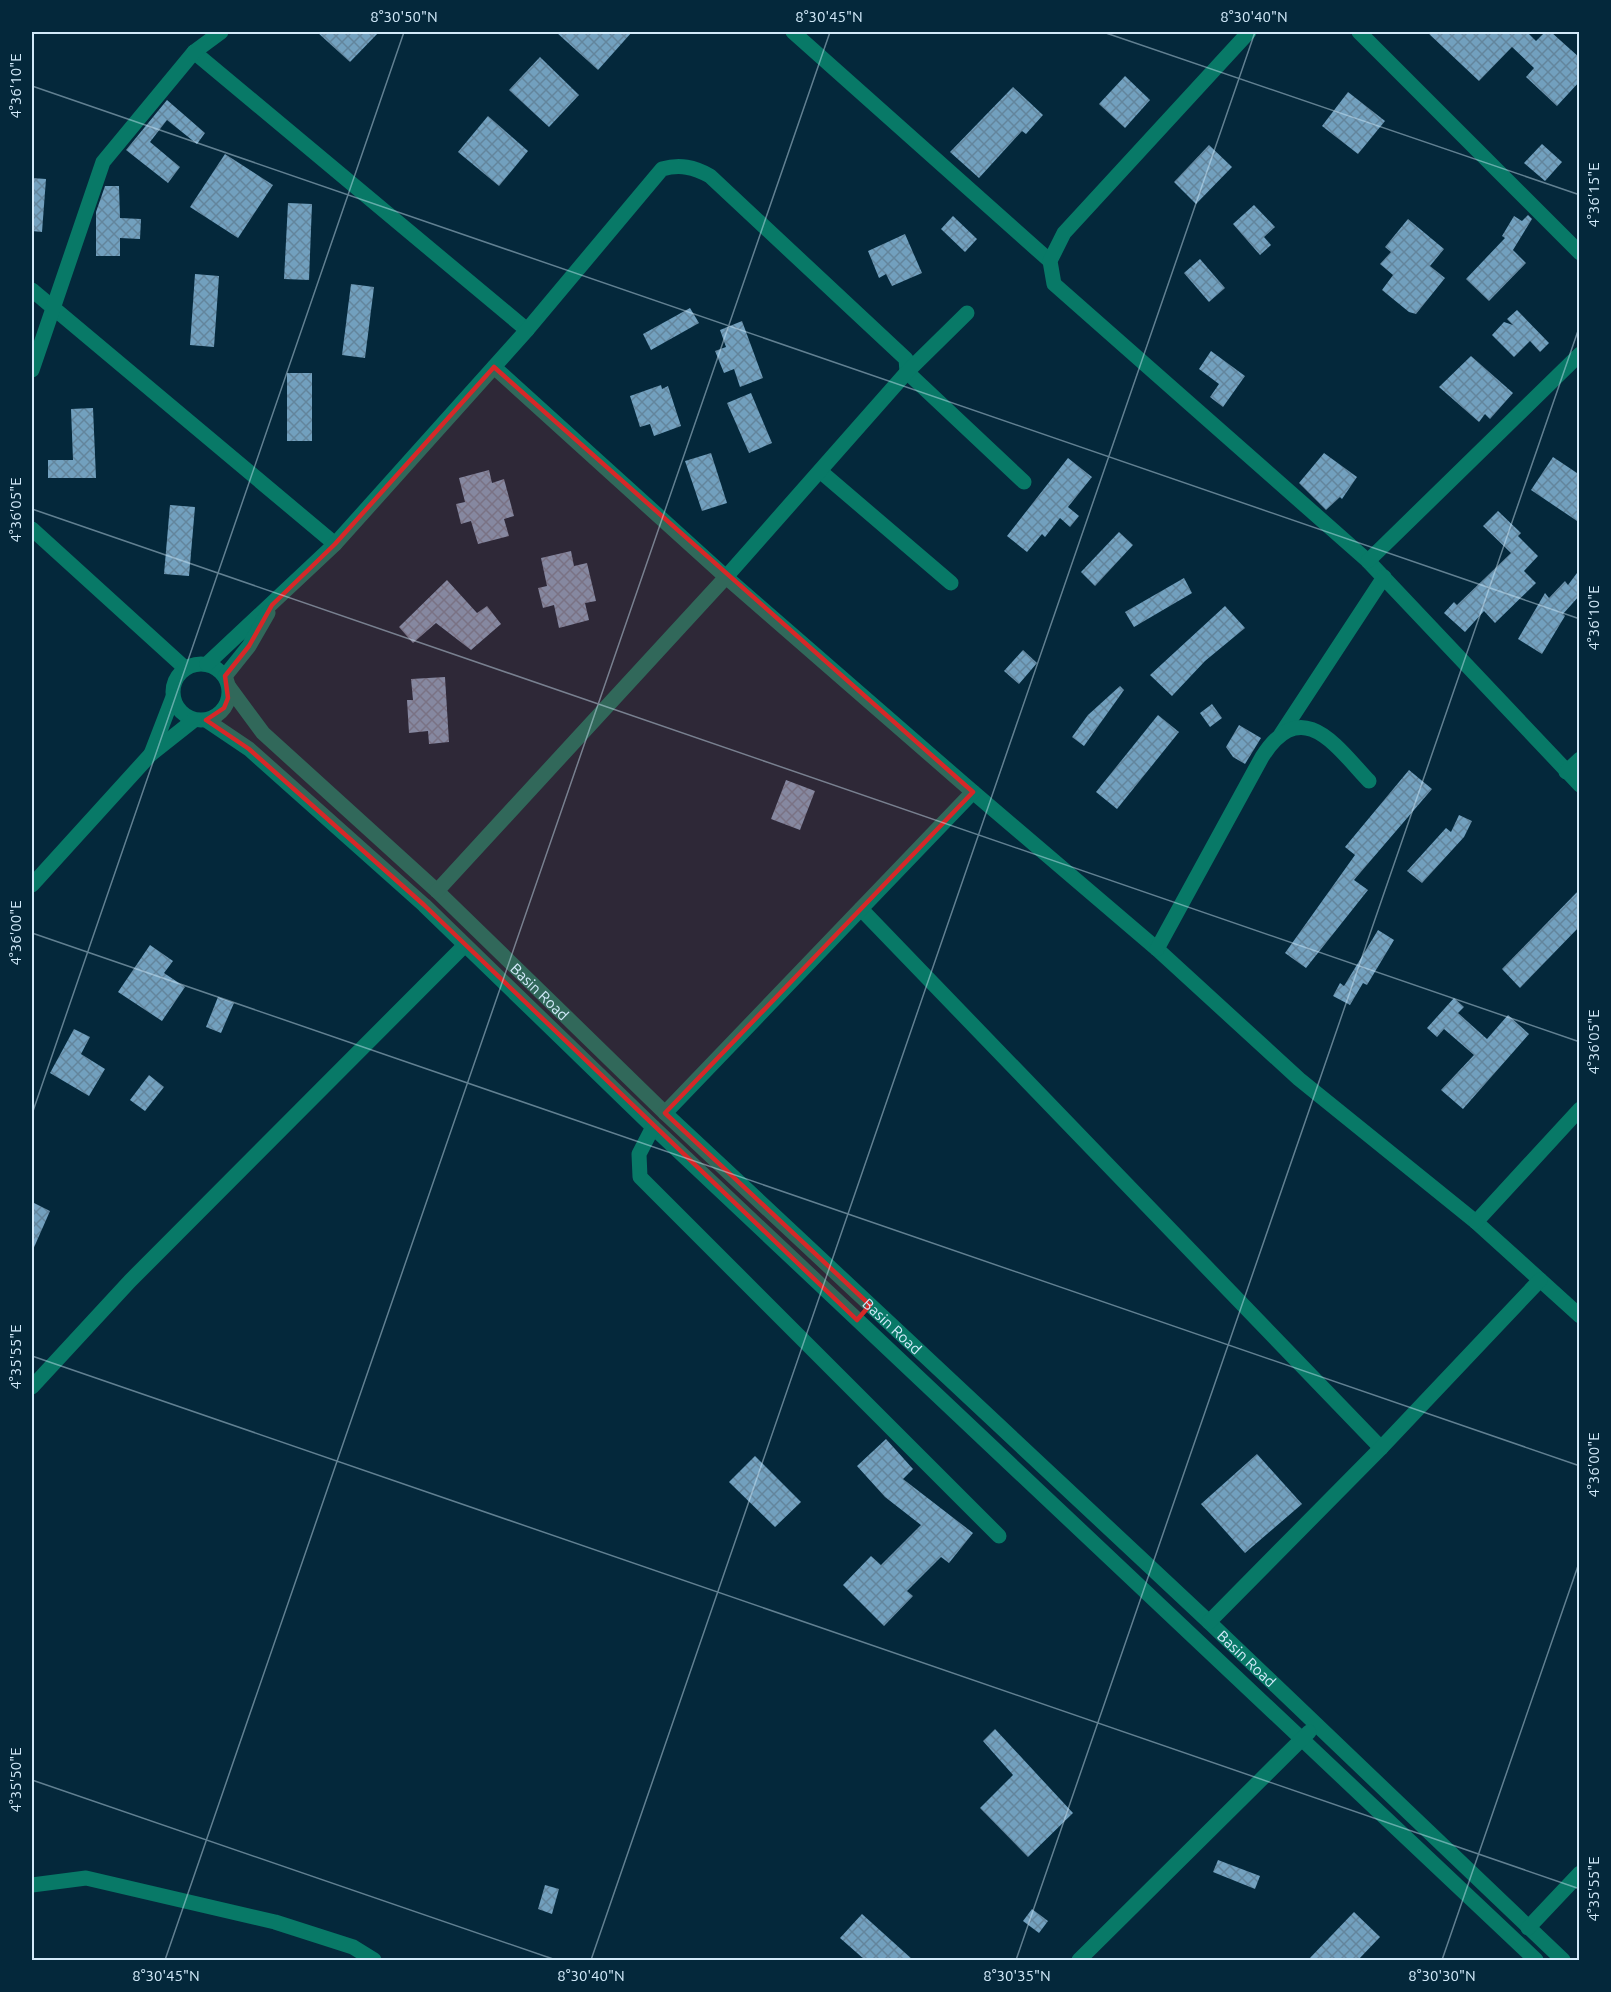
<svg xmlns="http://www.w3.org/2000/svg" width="1611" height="1992" font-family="Ubuntu,sans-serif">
<defs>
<pattern id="building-cross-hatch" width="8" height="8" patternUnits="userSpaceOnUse" patternTransform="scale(1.5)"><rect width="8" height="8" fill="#72a0be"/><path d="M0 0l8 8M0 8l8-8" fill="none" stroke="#63859c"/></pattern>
</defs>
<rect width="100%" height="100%" fill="#04283b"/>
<g fill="url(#building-cross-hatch)">
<polygon points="317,32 379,32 350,62"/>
<polygon points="556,32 632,32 598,70"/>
<polygon points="1427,32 1527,32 1536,41 1545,32 1551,32 1580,58 1580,81 1557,106 1526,77 1534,68 1512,47 1479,81"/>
<polygon points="540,57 579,95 549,127 509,90"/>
<polygon points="1125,76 1150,100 1125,128 1099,104"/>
<polygon points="1013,87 1043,115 1026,134 1022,131 979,178 950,152"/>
<polygon points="1348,92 1385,121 1358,154 1322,126"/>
<polygon points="167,100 205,133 197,144 167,120 150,142 180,167 168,183 126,150"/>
<polygon points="488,116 528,151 499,186 458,152"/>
<polygon points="1542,144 1562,162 1545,181 1524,163"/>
<polygon points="1209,145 1232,167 1196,204 1174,182"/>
<polygon points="225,154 273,185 238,238 190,207"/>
<polygon points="32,178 46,179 42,232 32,231"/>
<polygon points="105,186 119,186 120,218 141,219 140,239 120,238 120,256 96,256 96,212"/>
<polygon points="288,203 312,204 309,280 284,279"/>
<polygon points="1254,205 1275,227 1264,237 1271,245 1260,255 1233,224"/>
<polygon points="1528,215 1532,219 1513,250 1526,263 1489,301 1466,279 1505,238 1502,236 1514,216 1522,221"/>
<polygon points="953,216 977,239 965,252 941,229"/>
<polygon points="1408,219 1444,249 1430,266 1445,278 1416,314 1409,312 1382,290 1393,275 1380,264 1391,252 1385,247"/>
<polygon points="905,234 922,273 892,286 886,274 879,278 868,251"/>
<polygon points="1200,259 1225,288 1209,302 1184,273"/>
<polygon points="195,274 219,276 214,347 190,345"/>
<polygon points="351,284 374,287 365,358 342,355"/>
<polygon points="690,308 699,323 651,350 643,334"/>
<polygon points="1517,310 1549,343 1540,352 1530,341 1514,357 1492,335 1504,322 1513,325 1507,319"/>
<polygon points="742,321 763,378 740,387 734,369 724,373 715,351 726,347 720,330"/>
<polygon points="1211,351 1245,376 1223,407 1210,397 1219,384 1199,369"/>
<polygon points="1471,356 1513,393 1490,419 1485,414 1479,422 1439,387"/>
<rect x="287" y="373" width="25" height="68"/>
<polygon points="661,385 662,389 668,386 681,426 654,436 650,424 640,427 630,396"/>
<polygon points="751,393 772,443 749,453 727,403"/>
<polygon points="93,408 96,478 48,478 48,460 73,460 71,409"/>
<polygon points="711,453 727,503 702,511 685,461"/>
<polygon points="1324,453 1357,477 1342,499 1340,497 1326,510 1299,483"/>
<polygon points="1553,457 1580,475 1580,523 1531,490"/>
<polygon points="1068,458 1092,477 1068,507 1079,516 1070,527 1060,518 1045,537 1042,534 1027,552 1007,536"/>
<polygon points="489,470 492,483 504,479 514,516 504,519 509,536 478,544 471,521 461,524 456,504 465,502 459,478"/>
<polygon points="170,505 195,507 189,576 164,574"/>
<polygon points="1498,511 1521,533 1518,536 1538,556 1524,571 1536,583 1495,623 1484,611 1465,632 1444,613 1454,602 1457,605 1511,553 1483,526"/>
<polygon points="1119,532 1133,545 1095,586 1081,572"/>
<polygon points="571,551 574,566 587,563 596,601 585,603 589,620 559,628 554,605 543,608 538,588 547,586 541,558"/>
<polygon points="1580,569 1580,595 1563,614 1565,616 1542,654 1518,639 1545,593 1549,598 1565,581 1568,585"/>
<polygon points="1184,578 1192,593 1134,627 1125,612"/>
<polygon points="447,580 477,613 487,606 501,624 471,650 436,623 413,643 399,627"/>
<polygon points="1225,606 1245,628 1205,661 1172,696 1150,675"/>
<polygon points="1023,650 1037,663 1019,684 1004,671"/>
<polygon points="445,677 449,742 429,744 428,731 409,733 407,700 413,700 411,679"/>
<polygon points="1120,686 1124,690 1084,746 1072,737 1088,715"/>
<polygon points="1212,704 1222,718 1210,727 1200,713"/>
<polygon points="1158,715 1179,732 1117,809 1096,792"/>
<polygon points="1239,725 1261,738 1245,764 1233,757 1226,747"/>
<polygon points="1409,770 1432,789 1354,880 1368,890 1306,968 1285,953 1355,855 1345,847"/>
<polygon points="786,780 815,791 800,830 771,819"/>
<polygon points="1459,815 1472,821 1464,837 1422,883 1407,871 1446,828 1451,832"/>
<polygon points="1580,889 1580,926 1520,988 1502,969"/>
<polygon points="1378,930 1394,940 1367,985 1363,983 1350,1005 1333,996 1340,983 1344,986"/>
<polygon points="150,945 173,961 164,973 185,987 162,1021 118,992"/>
<polygon points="218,997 234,1003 221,1033 206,1027"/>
<polygon points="1454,998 1464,1007 1458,1013 1487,1039 1508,1015 1529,1034 1463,1109 1441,1090 1474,1055 1444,1029 1437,1037 1427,1028"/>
<polygon points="74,1029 90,1037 81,1054 105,1069 89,1096 50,1073"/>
<polygon points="149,1075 164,1087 145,1111 130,1100"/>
<polygon points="32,1202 50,1211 32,1252"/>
<polygon points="886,1439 913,1469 903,1479 973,1533 949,1563 941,1557 907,1591 913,1596 884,1626 843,1585 871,1556 881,1565 921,1525 885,1497 857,1466"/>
<polygon points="1257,1454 1302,1504 1245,1553 1201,1504"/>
<polygon points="755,1456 801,1502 775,1527 729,1482"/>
<polygon points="995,1729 1073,1813 1028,1857 980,1808 1013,1775 983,1741"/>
<polygon points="1218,1860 1260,1876 1255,1889 1213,1872"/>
<polygon points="545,1885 559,1889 552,1914 538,1909"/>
<polygon points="1032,1909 1048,1921 1039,1933 1023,1921"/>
<polygon points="1354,1912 1380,1937 1358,1960 1308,1960"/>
<polygon points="862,1914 913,1960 865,1960 840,1938"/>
</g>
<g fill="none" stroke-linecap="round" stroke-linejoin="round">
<g stroke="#087967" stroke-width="15">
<polyline points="793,32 1050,261"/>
<polyline points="1249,32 1064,233 1050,261 1054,284 1368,561 1580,785"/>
<polyline points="1359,32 1580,253"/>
<polyline points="194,52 527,330"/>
<polyline points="32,290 335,544"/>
<polyline points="494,367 726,577 973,792 1157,949 1299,1079 1476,1222 1580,1316"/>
<polyline points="32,370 103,162 194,52 221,32"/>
<polyline points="820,471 951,583"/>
<polyline points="32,529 185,668"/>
<polyline points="1368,561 1580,354"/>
<circle cx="201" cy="692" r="28"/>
<path d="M207 664 335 544 527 330 662 169C680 164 694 167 710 176L906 359 907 372 1024 482"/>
<polyline points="225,676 249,646 268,613"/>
<path id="s1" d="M229 687 263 733 437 891 665 1113 1209 1622 1563 1960"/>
<polyline points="206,720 249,749 424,905 653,1127 1536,1960"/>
<polyline points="1281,734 1384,577"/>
<polyline points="151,754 173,697"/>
<polyline points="1566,772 1580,759"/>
<polyline points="32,885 151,754 194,720"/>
<polyline points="437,891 726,577 907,372 967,313"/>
<polyline points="861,909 1381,1448"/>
<path d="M1157 949 1262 757C1302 694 1336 746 1369 781"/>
<polyline points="665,1113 973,792"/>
<polyline points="653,1127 639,1154 640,1177 999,1536"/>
<polyline points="1476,1222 1580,1109"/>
<polyline points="32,1387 130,1281 464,946"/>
<polyline points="1209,1622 1381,1448 1540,1280"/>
<polyline points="32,1885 86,1878 275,1922 353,1947 374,1960"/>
<polyline points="1528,1928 1580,1873"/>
<polyline points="1079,1960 1309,1732"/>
</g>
</g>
<path fill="#d62828" fill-opacity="0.2" stroke="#d62828" stroke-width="4.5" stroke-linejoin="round" d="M494 367 973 792 665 1113 870 1305 857 1320 424 905 249 749 206 720 224 708 228 698 225 676 249 646 272 605 335 544Z"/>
<path fill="none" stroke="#d2eafa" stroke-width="1.5" stroke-opacity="0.45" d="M1103 32 1580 195M32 86 1580 619M32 509 1580 1042M32 933 1580 1466M32 1114 404 32M32 1356 1580 1889M32 1780 556 1960M165 1960 830 32M591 1960 1255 32M1016 1960 1580 325M1442 1960 1580 1560"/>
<g text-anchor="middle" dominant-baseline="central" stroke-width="6" stroke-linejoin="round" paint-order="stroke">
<g font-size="15" fill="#d2eafa" stroke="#04283b">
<text stroke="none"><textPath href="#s1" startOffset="436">Basin Road</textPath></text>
<text stroke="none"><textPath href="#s1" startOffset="922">Basin Road</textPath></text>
<text stroke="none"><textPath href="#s1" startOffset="1408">Basin Road</textPath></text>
</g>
</g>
<rect width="1611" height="1992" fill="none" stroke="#04283b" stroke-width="66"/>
<rect x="33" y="33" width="1545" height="1926" fill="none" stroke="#d2eafa" stroke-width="2"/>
<g font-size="15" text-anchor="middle" fill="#d2eafa">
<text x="404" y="22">8°30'50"N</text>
<text x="829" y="22">8°30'45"N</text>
<text x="1254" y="22">8°30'40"N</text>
<text transform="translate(16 86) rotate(-90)" y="5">4°36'10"E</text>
<text transform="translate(1594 195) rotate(-90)" y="5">4°36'15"E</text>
<text transform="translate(16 510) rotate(-90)" y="5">4°36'05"E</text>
<text transform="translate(1594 618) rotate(-90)" y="5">4°36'10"E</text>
<text transform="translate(16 933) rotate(-90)" y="5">4°36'00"E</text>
<text transform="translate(1594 1042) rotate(-90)" y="5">4°36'05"E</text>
<text transform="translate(16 1357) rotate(-90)" y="5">4°35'55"E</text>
<text transform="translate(1594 1465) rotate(-90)" y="5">4°36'00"E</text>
<text transform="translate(16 1780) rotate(-90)" y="5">4°35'50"E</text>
<text transform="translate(1594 1889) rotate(-90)" y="5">4°35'55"E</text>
<text x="166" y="1981">8°30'45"N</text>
<text x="591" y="1981">8°30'40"N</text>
<text x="1017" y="1981">8°30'35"N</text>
<text x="1442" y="1981">8°30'30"N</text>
</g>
</svg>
